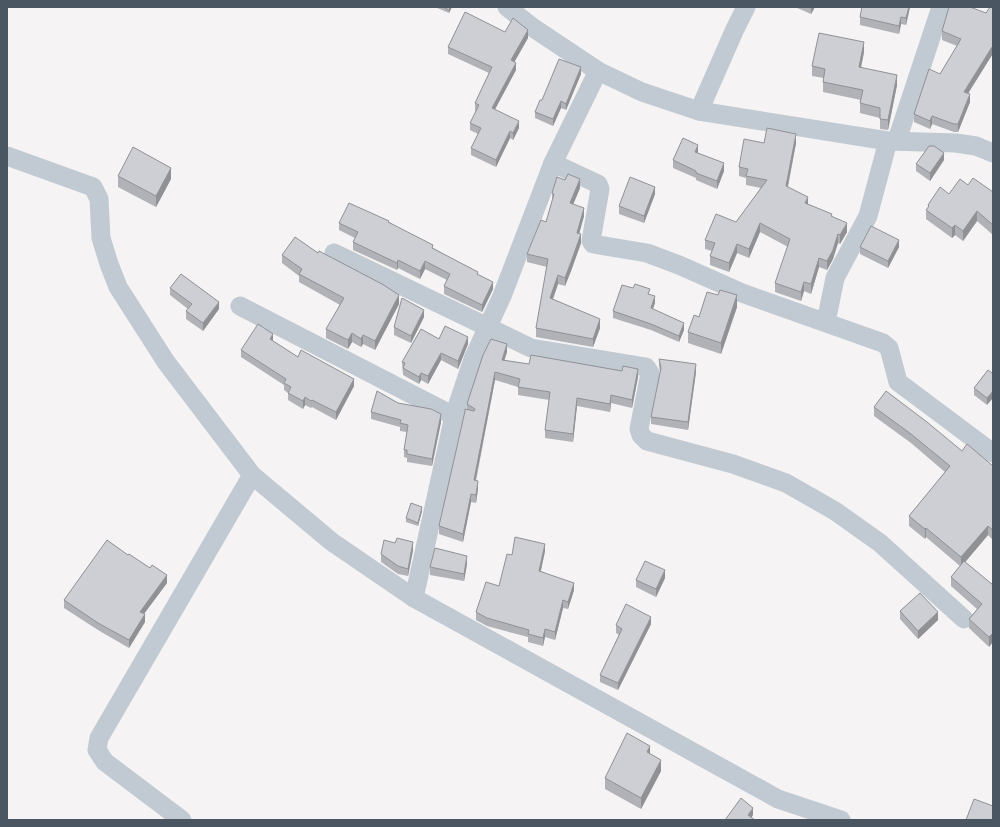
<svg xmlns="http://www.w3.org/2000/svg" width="1000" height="827" font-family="'PT Sans',sans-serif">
<rect width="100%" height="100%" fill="#f5f3f3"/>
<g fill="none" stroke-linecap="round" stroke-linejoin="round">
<g stroke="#c1cad2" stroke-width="19">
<polyline points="507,7 532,27 598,71"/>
<polyline points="699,111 735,29 746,7"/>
<polyline points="897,140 941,7"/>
<polyline points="7,156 93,187 99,199 101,238 109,264 118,287 166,362 252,475 332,542 414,598 778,799 841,820"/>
<polyline points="553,163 598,184 600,189 591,241 593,244 647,253 679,265 742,293 883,343 889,348 898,382 993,453"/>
<polyline points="334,253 531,348 646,367 650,373 639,429 641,435 647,441 733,464 786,483 835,511 880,543 964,619"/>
<polyline points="240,306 454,416"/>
<polyline points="826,322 835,278 868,216 888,141"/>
<polyline points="414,598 454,416 473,359 502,296 553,163 598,71 642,92 699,111 888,141 956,143 976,146 993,153"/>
<polyline points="182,820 105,762 97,750 99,738 252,475"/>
</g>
</g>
<g fill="#b0b2b7">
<polygon points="435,7 452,7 449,13"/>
<polygon points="795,7 815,7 811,14"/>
<polygon points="862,7 910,7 906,25 901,24 899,34 860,25 860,17"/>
<polygon points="993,7 993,56 992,55 968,93 970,102 958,132 954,132 932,124 930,129 914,122 914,114 940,74 957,46 942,40 942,31 986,13"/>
<polygon points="505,32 528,38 514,62 516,70 495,109 519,128 513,140 510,138 496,167 471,155 471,148 478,134 470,130 470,123 476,111 475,111 475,103 489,73 448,54 448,47"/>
<polygon points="864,52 861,68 897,85 888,130 880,129 880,118 860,113 860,103 861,100 823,92 823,82 824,78 812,76 812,66"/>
<polygon points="581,74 566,110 561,108 553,126 535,118 535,112 542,100"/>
<polygon points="764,143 796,143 788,187 808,204 832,216 847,232 840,244 838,243 833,259 827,270 819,267 811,294 804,291 801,301 775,292 775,283 788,247 760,232 749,258 737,253 729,272 710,265 710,256 712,251 705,249 705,240 736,222 761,188 746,185 746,178 739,176 739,167"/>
<polygon points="698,152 698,153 724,171 717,189 696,180 696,178 673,168 673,160"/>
<polygon points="944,160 930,181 916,171 916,164"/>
<polygon points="118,176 171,179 156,207 118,187"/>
<polygon points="565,180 580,188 573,204 584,216 579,234 581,243 571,271 565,286 558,284 553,299 600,328 593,347 536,337 536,328 547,267 527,262 527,254 546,222 552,201 552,193"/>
<polygon points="968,185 993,192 993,235 977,221 963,241 955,235 952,238 926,219 926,210 928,208 928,205 949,194"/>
<polygon points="655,194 644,223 619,214 619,206"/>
<polygon points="389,222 478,274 493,289 482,312 444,294 444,286 447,280 425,269 420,279 398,268 397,270 353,250 353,242 355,238 339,230 339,223"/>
<polygon points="860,247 899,247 888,268 860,254"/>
<polygon points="318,253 399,304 375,350 363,344 361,347 352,342 348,349 326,338 326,329 340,305 299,282 299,276 282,263 282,255"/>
<polygon points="170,288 219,309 203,331 186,319 186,311 188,309 170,295"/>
<polygon points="650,295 655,303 652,309 684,330 679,342 651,330 613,318 613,311"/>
<polygon points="737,307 721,354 688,343 688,332 699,317"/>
<polygon points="424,317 411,343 394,335 394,327"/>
<polygon points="439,339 468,344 458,369 441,360 428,384 421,380 419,384 403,375 402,362"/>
<polygon points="273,341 298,357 354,386 336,420 312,407 311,408 305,405 303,409 288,400 288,393 284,390 284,385 241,357 241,350"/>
<polygon points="507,352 504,360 529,364 638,377 632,408 611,403 610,412 577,406 573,442 545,438 545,430 549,400 518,395 518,387 495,380 476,481 478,489 476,503 471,502 463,542 439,534 439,526 467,410 467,404"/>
<polygon points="659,359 696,372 688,430 651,424 651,417 660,372 659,366"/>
<polygon points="988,370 987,405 974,395 974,388"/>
<polygon points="398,403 441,422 432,466 407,462 407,458 404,457 404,450 407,432 400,431 400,427 371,419 371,412"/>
<polygon points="874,407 993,466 993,540 988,535 965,562 993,585 989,647 969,628 969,619 977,609 951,586 951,577 960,566 926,537 925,539 909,526 909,516 945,472 911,443 874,416"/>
<polygon points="422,511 418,526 406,522 406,518"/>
<polygon points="413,550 408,576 398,574 381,562 381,554"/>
<polygon points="545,551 541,571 574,590 568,609 563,608 555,640 545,637 543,646 528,642 528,637 487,626 476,620 476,612 499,586 512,555"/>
<polygon points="467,564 464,581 430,575 430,567"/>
<polygon points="665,578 656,597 636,587 636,580"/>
<polygon points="167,583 144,614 145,622 129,648 98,630 64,608 64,600"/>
<polygon points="900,611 938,620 918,639 900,619"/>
<polygon points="651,624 618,690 600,682 600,675 619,635 616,633 616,625"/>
<polygon points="650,754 661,771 641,809 605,789 605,778"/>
</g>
<g fill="#909195">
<polygon points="450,7 452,7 449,13 449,10"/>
<polygon points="811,7 815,7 811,14"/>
<polygon points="909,7 910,7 906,25 906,18"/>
<polygon points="901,17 901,24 899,34 899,26"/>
<polygon points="528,30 528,38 511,68 511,60"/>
<polygon points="864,42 864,52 859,77 859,67"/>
<polygon points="992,47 992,55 964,100 964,92"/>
<polygon points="516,63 516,70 492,115 492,108"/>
<polygon points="581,67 581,74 566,110 566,104"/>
<polygon points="897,75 897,85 888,130 888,120"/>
<polygon points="970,94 970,102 958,132 958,124"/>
<polygon points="561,101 561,108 553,126 553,119"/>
<polygon points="932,116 932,124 930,129 930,121"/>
<polygon points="519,121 519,128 513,140 513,133"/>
<polygon points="510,131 510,138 496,167 496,160"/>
<polygon points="796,134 796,143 786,195 786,186"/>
<polygon points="698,145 698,152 695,160 695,152"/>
<polygon points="944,153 944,160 930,181 930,173"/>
<polygon points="724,163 724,171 717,189 717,181"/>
<polygon points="171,168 171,179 156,207 156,196"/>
<polygon points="580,179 580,188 570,212 570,203"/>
<polygon points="655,187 655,194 644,223 644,216"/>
<polygon points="808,197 808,206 805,203"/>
<polygon points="584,208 584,216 577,241 577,233"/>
<polygon points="977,211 977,221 963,241 963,231"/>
<polygon points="760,223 760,232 749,258 749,249"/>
<polygon points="847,223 847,232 840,244 840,235"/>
<polygon points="955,225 955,235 952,238 952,228"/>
<polygon points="581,234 581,243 571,271 565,286 565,278"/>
<polygon points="838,234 838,243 833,259 827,270 827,261"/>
<polygon points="899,240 899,247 888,268 888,261"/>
<polygon points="737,244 737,253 729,272 729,263"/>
<polygon points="819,258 819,267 811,294 811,284"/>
<polygon points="398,260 398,268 397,270 397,263"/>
<polygon points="425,261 425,269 420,279 420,271"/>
<polygon points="558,275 558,284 550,307 550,298"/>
<polygon points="493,282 493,289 482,312 482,305"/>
<polygon points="804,282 804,291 801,301 801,292"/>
<polygon points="399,295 399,304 375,350 375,341"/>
<polygon points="737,295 737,307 721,354 721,343"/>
<polygon points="655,296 655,303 651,315 651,308"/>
<polygon points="219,302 219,309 203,331 203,323"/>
<polygon points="424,310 424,317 411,343 411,336"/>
<polygon points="600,319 600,328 593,347 593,339"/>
<polygon points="684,323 684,330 679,342 679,336"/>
<polygon points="352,333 352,342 348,349 348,340"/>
<polygon points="273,334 273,342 270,339"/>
<polygon points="363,335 363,344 361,347 361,339"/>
<polygon points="468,337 468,344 458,369 458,361"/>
<polygon points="507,344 507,352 502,368 502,360"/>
<polygon points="441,353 441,360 428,384 428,376"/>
<polygon points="696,364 696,372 688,430 688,422"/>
<polygon points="638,369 638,377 632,408 632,400"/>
<polygon points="495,372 495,380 474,488 474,480"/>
<polygon points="421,373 421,380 419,384 419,377"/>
<polygon points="354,379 354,386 336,420 336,412"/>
<polygon points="993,391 993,398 987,405 987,398"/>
<polygon points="611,395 611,403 610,412 610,404"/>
<polygon points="305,397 305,405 303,409 303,401"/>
<polygon points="577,398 577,406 573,442 573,434"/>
<polygon points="441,414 441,422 432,466 432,459"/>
<polygon points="478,481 478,489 476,503 476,495"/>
<polygon points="471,494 471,502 463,542 463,534"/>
<polygon points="422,507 422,511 418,526 418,523"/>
<polygon points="988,526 988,535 961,567 961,557"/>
<polygon points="926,528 926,537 925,539 925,529"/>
<polygon points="413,542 413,550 408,576 408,569"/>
<polygon points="545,544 545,551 539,578 539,571"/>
<polygon points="467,556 467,564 464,581 464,574"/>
<polygon points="665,570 665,578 656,597 656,589"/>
<polygon points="167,575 167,583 140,619 140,612"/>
<polygon points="574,583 574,590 568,609 568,602"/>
<polygon points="563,600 563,608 555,640 555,632"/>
<polygon points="938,612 938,620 918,639 918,631"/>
<polygon points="145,614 145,622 129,648 129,640"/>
<polygon points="651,617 651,624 618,690 618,683"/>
<polygon points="545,629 545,637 543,646 543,638"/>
<polygon points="993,633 993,642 989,647 989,637"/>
<polygon points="650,746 650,757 647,752"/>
<polygon points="661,760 661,771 641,809 641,798"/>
<polygon points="753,808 753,815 750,820 748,815"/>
</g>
<g fill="#cdcfd5" stroke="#909195">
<polygon points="443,7 450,7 449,10"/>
<polygon points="862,7 909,7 906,18 901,17 899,26 860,17"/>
<polygon points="949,7 970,7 986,13 990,7 993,7 993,48 992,47 964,92 970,94 958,124 954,124 932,116 930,121 914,114 929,69 940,74 961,39 942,31"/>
<polygon points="465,12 505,32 513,18 528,30 511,60 516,63 492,108 519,121 513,133 510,131 496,160 471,148 481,128 470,123 479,105 475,103 492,67 448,47"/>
<polygon points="819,33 864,42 859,67 897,75 888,120 880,119 880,108 860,103 863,90 823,82 825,69 812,66"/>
<polygon points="559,59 581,67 566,104 561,101 553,119 535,112 540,100 542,100"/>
<polygon points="767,128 796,134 786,186 808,197 805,203 832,214 831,216 847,223 840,235 838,234 833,250 827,261 819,258 811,284 804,282 801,292 775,283 790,239 760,223 749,249 737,244 729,263 710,256 715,243 705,240 716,214 736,222 767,180 746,176 748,169 739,167 744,139 764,143"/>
<polygon points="683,138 698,145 695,152 724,163 717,181 696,173 696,171 673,160"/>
<polygon points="929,146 934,146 944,153 930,173 916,164"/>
<polygon points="133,147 171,168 156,196 118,176"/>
<polygon points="568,174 580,179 570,203 584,208 577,233 581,234 571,262 565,278 558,275 550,298 600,319 593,339 536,328 548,259 527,254 541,220 546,222 554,194 552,193 557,177 565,180"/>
<polygon points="630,177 655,187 644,216 619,206"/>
<polygon points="973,178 993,192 993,225 977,211 963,231 955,225 952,228 926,210 929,206 928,205 940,187 949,194 960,179 968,185"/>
<polygon points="349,203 389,221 388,222 433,245 432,248 478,272 477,274 493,282 482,305 444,286 450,274 425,261 420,271 398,260 397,263 353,242 358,232 339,223"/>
<polygon points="871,226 899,240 888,261 860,247"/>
<polygon points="295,237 318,253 319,251 382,284 399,295 375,341 363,335 361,339 352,333 348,340 326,329 344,298 299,274 302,269 282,255"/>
<polygon points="181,274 219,302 203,323 186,311 192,304 170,288"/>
<polygon points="635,284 650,289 648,294 655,296 651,308 684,323 679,336 651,324 613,311 622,285 633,288"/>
<polygon points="720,290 737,295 721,343 688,332 694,315 699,317 707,292 718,295"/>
<polygon points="402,298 424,310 411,336 394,327"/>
<polygon points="258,324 273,334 270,339 298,357 301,350 354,379 336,412 312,400 311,401 305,397 303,401 288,393 291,387 284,383 286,379 241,350"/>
<polygon points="445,326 468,337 458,361 441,353 428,376 421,373 419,377 403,368 405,363 402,362 421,329 439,339"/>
<polygon points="491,339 507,344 502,360 529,364 531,355 622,371 623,366 638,369 632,400 611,395 610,404 577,398 573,434 545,430 550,392 518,387 520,379 495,372 474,480 478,481 476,495 471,494 463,534 439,526 465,411 465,409 474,411 475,409 467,404 483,355"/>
<polygon points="659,359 696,364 688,422 651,417 661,368"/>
<polygon points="988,370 993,374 993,391 987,398 974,388"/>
<polygon points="377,391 398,403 431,409 441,414 432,459 407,454 407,450 404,450 408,425 400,423 401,420 371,412"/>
<polygon points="886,391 927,422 962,451 967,444 993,466 993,530 988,526 961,557 926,528 925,529 909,516 950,466 911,434 874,407"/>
<polygon points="411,503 422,507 418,523 406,518"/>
<polygon points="515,537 545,544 539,571 574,583 568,602 563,600 555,632 545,629 543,638 528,634 529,630 487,618 476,612 486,582 499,586 507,554 512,555"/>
<polygon points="397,538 413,542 408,569 398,566 381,554 384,540 395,543"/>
<polygon points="107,540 128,555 129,554 150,568 152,565 167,575 140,612 145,614 129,640 98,623 64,600"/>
<polygon points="435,548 467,556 464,574 430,567"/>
<polygon points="645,561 665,570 656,589 636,580"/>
<polygon points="964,561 993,585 993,633 989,637 969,619 982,604 951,577"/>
<polygon points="920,593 938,612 918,631 900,611"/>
<polygon points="626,604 651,617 618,683 600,675 622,629 616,625"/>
<polygon points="627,733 650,746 647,752 661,760 641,798 605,778"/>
<polygon points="741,798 753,808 748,815 755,820 725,820"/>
<polygon points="974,799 993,806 993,820 966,820"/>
</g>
<rect width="1000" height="827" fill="none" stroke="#4a5661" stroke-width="16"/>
</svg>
